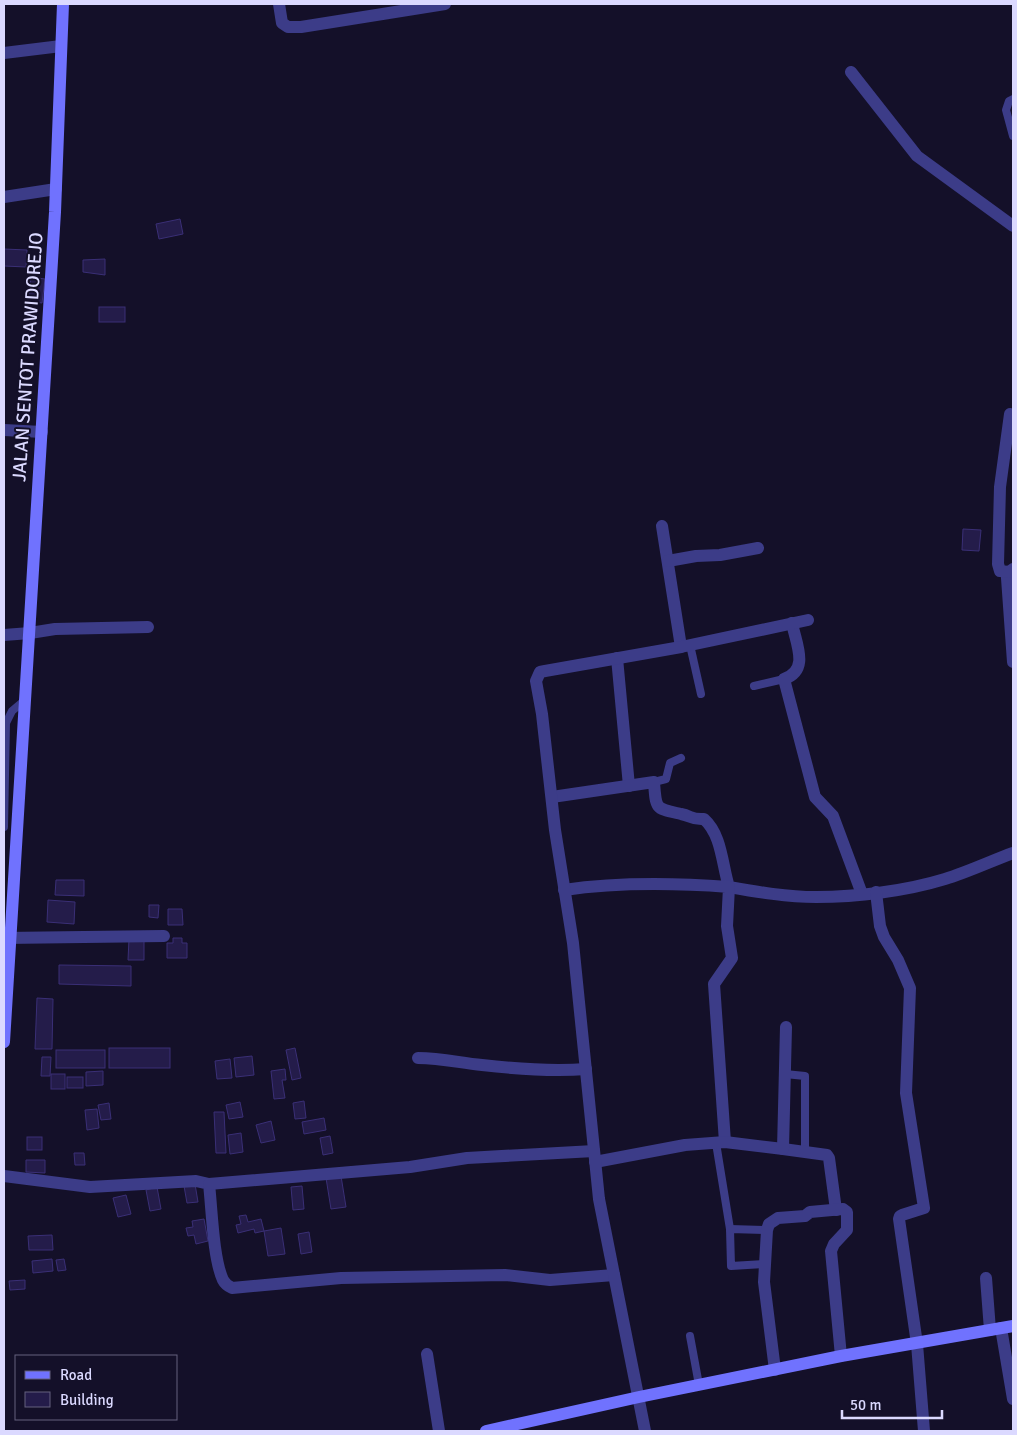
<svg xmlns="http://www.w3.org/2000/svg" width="1017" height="1435" font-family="Signika,sans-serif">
<rect width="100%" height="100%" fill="#141029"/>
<g fill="#241c4a" stroke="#3a2f76">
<polygon points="180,219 183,234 159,239 156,224"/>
<polygon points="4,249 27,250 26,267 4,266"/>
<polygon points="105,259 105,275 83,272 83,260"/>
<polygon points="31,277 45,279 42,303 28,301"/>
<rect x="99" y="307" width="26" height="15"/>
<polygon points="963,529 981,530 979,551 962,550"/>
<polygon points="56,880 84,880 84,896 55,895"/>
<polygon points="48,900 75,902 74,924 47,922"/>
<polygon points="149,905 159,905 158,918 149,917"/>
<polygon points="168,909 182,909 183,925 168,925"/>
<polygon points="173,938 182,938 182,943 187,943 187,958 167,958 167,943 173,943"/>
<polygon points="129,939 144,940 144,960 128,960"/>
<polygon points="59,965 131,966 131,986 59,984"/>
<polygon points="37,998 53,999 52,1049 35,1049"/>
<rect x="109" y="1048" width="61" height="20"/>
<polygon points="295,1048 301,1078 292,1080 286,1050"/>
<rect x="56" y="1050" width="49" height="18"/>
<polygon points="252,1056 254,1075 236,1077 234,1058"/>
<polygon points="42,1057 51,1057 50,1076 41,1076"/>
<polygon points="230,1059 232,1078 217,1079 215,1061"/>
<polygon points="285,1069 286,1080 282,1080 285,1098 274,1099 271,1071"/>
<polygon points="103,1071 103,1085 86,1086 86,1072"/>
<rect x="51" y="1074" width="14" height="15"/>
<rect x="67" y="1077" width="16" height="11"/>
<polygon points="304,1101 306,1118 295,1119 293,1103"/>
<polygon points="240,1102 243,1117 229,1119 226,1105"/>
<polygon points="109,1103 111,1119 101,1120 98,1105"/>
<polygon points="97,1109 99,1128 87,1130 85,1110"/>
<polygon points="214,1112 224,1112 226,1153 216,1153"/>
<polygon points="324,1118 326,1130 304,1134 302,1122"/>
<polygon points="271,1121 275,1140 261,1143 256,1125"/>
<polygon points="241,1133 243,1152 230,1154 228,1135"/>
<polygon points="330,1136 333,1153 323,1155 320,1138"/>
<rect x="27" y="1137" width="15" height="13"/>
<polygon points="74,1153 84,1153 85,1165 75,1165"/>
<polygon points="26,1160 45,1160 45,1173 26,1172"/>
<polygon points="341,1176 346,1207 331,1209 326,1178"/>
<polygon points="195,1184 198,1202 187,1203 184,1186"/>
<polygon points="302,1186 304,1209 293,1210 291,1187"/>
<polygon points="157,1187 161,1209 150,1211 146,1190"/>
<polygon points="126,1195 131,1214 118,1217 113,1198"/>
<polygon points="246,1215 248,1222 261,1219 264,1231 255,1233 254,1229 238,1233 236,1225 241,1224 239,1216"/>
<polygon points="204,1219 208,1241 196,1244 194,1235 188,1236 186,1228 193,1227 192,1221"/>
<polygon points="281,1228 285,1254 268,1256 264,1231"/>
<polygon points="309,1232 312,1252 301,1254 298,1234"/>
<polygon points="52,1235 53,1250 29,1250 28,1236"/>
<polygon points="52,1259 53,1271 33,1273 32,1261"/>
<polygon points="64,1259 66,1270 58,1271 56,1260"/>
<polygon points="25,1280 25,1289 10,1290 9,1281"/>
</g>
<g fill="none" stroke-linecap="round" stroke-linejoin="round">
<g stroke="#3c3c88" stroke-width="8">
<polyline points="1013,99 1009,101 1006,110 1013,136"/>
<polyline points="690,645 701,694"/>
<polyline points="754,686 784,679"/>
<polyline points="654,782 666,779 670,763 681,758"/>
<polyline points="4,827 6,723 12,711 25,700"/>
<polyline points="785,1074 805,1076 805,1151"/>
<polyline points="716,1143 730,1229"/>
<polyline points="765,1264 731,1266 730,1229 767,1230"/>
<polyline points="690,1336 699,1385"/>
</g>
<g stroke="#3c3c88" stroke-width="12">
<polyline points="279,4 282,23 288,27 301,27 445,4"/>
<polyline points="4,53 61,46"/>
<polyline points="851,72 917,156 1013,226"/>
<polyline points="4,197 56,189"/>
<polyline points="4,430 42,432"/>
<polyline points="662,526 681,647"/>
<polyline points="668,561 696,556 720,555 758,548"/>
<polyline points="1013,569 1009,572 1007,578 1013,662"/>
<polyline points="1009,572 1000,571 998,564 1000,487 1010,414"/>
<path d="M792 623C796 644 810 670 784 679L815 797 833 816 862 894"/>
<polyline points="4,635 30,633 55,629 148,627"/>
<polyline points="617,658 629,786"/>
<path d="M552 797 654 782C656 810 655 808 681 814 692 816 691 820 704 819 722 835 722 865 729 887 758 892 787 897 816 897 857 897 906 891 945 879 968 872 991 861 1013 853"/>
<path d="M564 890C619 882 674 883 729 887L727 926 732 958 714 984 725 1142"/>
<polyline points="876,892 880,926 884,937 898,960 910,988 906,1093 924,1208 902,1215 900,1216 899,1219 917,1344 924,1431"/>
<polyline points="4,938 164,936"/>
<path d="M418 1058C442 1058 460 1063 482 1065 517 1069 551 1072 586 1069"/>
<polyline points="783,1149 827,1155 829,1158 836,1210"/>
<polyline points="595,1162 685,1145 725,1142 783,1149 786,1027"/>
<path d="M4 1176 90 1187 196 1181 209 1184C212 1210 213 1258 223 1280 225 1284 228 1286 232 1288L341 1278 505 1275 550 1280 614 1275"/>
<polyline points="209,1184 410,1167 467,1158 594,1151"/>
<polyline points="986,1278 990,1330"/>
<polyline points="1001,1328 1013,1399"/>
<polyline points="427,1354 439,1431"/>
<polyline points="775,1370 764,1282 767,1230 769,1224 778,1218 805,1216 810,1212 843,1209 847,1212 847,1230 834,1244 831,1251 841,1356"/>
<polyline points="645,1431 599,1199 573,943 555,830 542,714 536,681 540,672 545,671 681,647 808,620"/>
</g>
<g stroke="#7072fe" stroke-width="12">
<polyline points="4,1042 55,212 63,4"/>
<polyline points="486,1431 639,1397 841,1356 1013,1326"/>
</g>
</g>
<g text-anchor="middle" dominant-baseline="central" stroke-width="4" stroke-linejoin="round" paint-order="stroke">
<g font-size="19" fill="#dbd9ff" stroke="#141029">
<text transform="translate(28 357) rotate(-86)">JALAN SENTOT PRAWIDOREJO</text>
</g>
</g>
<rect width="1017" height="1435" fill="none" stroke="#dbd9ff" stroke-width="10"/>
<rect x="15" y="1355" width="162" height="65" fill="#141029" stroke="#64607f"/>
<rect x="25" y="1371" width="25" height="8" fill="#7072fe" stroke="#64607f"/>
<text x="60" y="1380" font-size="15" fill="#dbd9ff">Road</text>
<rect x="25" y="1392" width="25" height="15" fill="#241c4a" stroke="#64607f"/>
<text x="60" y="1405" font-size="15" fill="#dbd9ff">Building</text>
<path d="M842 1410v8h100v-8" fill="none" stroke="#dbd9ff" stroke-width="2.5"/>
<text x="850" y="1410" font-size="15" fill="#dbd9ff" stroke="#141029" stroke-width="4" paint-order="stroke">50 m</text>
</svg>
